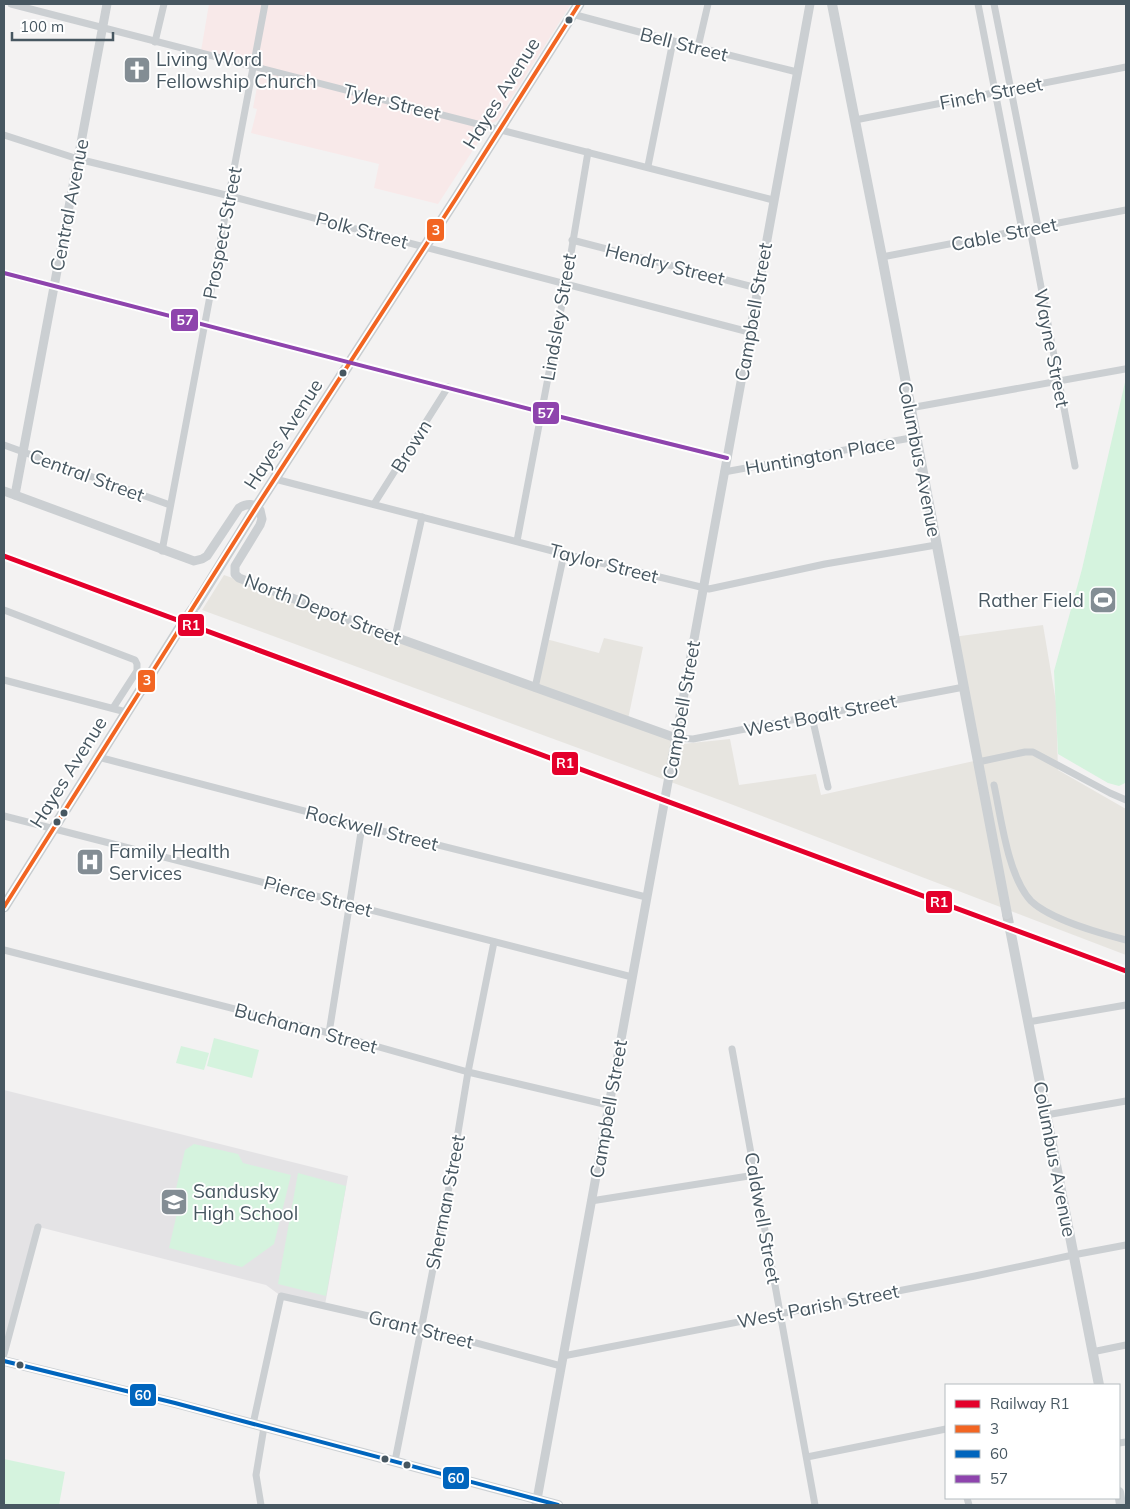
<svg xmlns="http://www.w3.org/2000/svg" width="1130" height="1509" font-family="Mulish,sans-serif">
<rect width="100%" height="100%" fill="#f3f2f2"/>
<polygon fill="#e7e5e0" points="224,575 535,684 546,639 599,653 604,638 643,647 627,724 682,744 730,739 739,785 816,774 821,795 974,761 953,637 1043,625 1056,702 1058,770 1126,809 1126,955 728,803 202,610"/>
<polygon fill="#e4e3e5" points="4,1090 348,1176 325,1305 281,1296 266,1285 39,1227 4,1354"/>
<polygon fill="#f8e9e9" points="209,4 571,4 497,121 490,124 438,204 374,188 379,164 251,133 257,109 253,108 261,66 201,51"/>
<g fill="#d5f3de">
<polygon points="1126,378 1126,779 1125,783 1119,786 1108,783 1058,754 1054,671 1082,569"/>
<polygon points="214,1038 259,1050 252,1078 207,1066"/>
<polygon points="181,1046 209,1053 204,1070 176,1063"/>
<polygon points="194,1144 238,1154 243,1163 291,1175 274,1244 242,1267 169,1248 180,1200 175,1193 185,1150"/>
<polygon points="298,1173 346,1186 326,1296 278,1284"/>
<polygon points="4,1459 65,1472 59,1505 4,1505"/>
</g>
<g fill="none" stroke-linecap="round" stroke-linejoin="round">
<polyline stroke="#c8cbce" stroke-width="10" stroke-dasharray="10 5" stroke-linecap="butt" points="1007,914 1011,934"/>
<polyline stroke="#c8cbce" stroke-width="11" stroke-dasharray="11 5.5" stroke-linecap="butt" points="178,631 195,606"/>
<g stroke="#cbcfd2" stroke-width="7">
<polyline points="11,4 773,200"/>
<polyline points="978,4 1022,230"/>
<polyline points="994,4 1038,227"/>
<polyline points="572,14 673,41 797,72"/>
<polyline points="155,42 164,4"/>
<polyline points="698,47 708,4"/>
<polyline points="855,120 1126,67"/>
<polyline points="4,135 78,159 230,196 749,332"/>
<polyline points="648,166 673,41"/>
<polyline points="1030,229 1075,466"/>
<polyline points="572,240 757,288"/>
<polyline points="882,257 1126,210"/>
<polyline points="4,273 541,412 727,458"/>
<polyline points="910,408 1125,369"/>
<polyline points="4,445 170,505"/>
<polyline points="724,472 916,437"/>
<polyline points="275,479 564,554 709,589 825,564 936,545"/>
<polyline points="374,504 448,387"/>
<polyline points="517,541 566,283 588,152"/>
<polyline points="162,551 265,4"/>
<polyline points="4,610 135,660 137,664 137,671 113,708"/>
<polyline points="395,637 422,517"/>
<polyline points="4,680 126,712"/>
<polyline points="535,688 564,554"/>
<polyline points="812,717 828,787"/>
<polyline points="676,738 693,739 964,687"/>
<polyline points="98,757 362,826 646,897"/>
<polyline points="978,762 1025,752 1033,752 1110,793 1126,800"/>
<path d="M994 785C1001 817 1008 877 1031 901 1051 920 1099 933 1126 940"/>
<path d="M4 816C213 869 422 924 632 977"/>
<polyline points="4,950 329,1033 468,1072 608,1105"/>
<polyline points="1028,1022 1126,1005"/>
<polyline points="329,1033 362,826"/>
<polyline points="732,1049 815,1505"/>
<polyline points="1046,1115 1126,1101"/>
<polyline points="591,1201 755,1175"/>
<polyline points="1092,1352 1126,1345"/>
<polyline points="4,1354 38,1227"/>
<polyline points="563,1356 975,1276 1073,1255 1126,1245"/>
<polyline points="253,1424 281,1296 421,1328 561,1366"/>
<polyline points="1119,1443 1126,1442"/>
<polyline points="807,1457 946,1429"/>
<polyline points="395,1461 448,1193 468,1072 494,942"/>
<polyline points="967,1498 969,1505"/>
<polyline points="261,1505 256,1475 264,1427"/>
</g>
<g stroke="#cbcfd2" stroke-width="9">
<path d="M4 491 194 561 202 559 207 556 239 508C247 503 255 503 260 510L262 519 260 525 235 566V574L239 578 395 637 676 738"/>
<polyline points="15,495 107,4"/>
<polyline points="536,1505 810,4"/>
</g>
<g stroke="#ccd0d3" stroke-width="10">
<polyline points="832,4 882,257 1007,914"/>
<polyline points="1011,934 1099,1385"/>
<polyline points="4,1361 175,1403 558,1505"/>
<polyline points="1119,1492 1121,1505"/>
</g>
<g stroke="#c8cdd0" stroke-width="11">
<polyline points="195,606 257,506 457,197 579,4"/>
<polyline points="4,907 178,631"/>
</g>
<g stroke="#fff" stroke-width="8">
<polyline id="bus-1" points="4,907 257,506 457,197 579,4"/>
</g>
<g stroke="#fff" stroke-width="8">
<polyline id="bus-2" points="4,1361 175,1403 558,1505"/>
</g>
<g stroke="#fff" stroke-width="8">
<polyline id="bus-3" points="4,273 541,412 727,458"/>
</g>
<use href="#bus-1" stroke="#f26522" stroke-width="4"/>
<use href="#bus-2" stroke="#0065bd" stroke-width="4"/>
<use href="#bus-3" stroke="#8e44ad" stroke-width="4"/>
<g stroke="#fff" stroke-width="9">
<polyline id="rail-1" points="4,556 1126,971"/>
</g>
<use href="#rail-1" stroke="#e4002b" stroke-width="5"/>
</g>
<defs>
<g id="church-square" transform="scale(1.4375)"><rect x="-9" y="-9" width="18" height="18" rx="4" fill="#838d94" stroke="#fff"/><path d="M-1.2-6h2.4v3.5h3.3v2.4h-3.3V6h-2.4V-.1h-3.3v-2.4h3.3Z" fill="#fff"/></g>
<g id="stadium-square" transform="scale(1.4375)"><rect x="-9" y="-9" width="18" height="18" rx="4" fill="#838d94" stroke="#fff"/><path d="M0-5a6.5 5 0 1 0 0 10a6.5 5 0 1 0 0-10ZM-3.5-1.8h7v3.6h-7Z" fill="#fff"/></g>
<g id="hospital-square" transform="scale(1.4375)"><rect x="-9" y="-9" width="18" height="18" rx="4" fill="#838d94" stroke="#fff"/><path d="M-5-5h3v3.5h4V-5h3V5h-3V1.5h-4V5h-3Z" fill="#fff"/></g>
<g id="school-square" transform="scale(1.4375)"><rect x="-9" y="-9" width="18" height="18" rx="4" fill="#838d94" stroke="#fff"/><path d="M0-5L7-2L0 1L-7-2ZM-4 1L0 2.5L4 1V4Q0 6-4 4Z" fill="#fff"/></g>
</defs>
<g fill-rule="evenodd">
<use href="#church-square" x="137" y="70"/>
<use href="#stadium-square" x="1103" y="600"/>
<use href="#hospital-square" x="90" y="862"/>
<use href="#school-square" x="174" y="1202"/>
</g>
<g fill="#475761" stroke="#fff" stroke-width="2">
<circle cx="569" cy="20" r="4.5"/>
<circle cx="343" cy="373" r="4.5"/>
<circle cx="64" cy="813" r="4.5"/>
<circle cx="57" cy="822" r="4.5"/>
<circle cx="20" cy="1365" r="4.5"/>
<circle cx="385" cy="1459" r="4.5"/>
<circle cx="407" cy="1465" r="4.5"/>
</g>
<g text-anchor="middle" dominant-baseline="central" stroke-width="4" stroke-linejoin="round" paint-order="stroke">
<g font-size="19" fill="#475761" stroke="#fff">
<text transform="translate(684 44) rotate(14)">Bell Street</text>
<text transform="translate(501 93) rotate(-58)">Hayes Avenue</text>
<text transform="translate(991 93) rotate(-11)">Finch Street</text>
<text transform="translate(392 102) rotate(14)">Tyler Street</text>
<text transform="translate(69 205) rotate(-79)">Central Avenue</text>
<text transform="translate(362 230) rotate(15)">Polk Street</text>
<text transform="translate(222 233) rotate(-79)">Prospect Street</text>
<text transform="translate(1004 234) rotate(-11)">Cable Street</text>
<text transform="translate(665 264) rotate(14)">Hendry Street</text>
<text transform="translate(753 312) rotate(-80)">Campbell Street</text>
<text transform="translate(558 317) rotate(-80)">Lindsley Street</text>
<text transform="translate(1052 348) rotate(79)">Wayne Street</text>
<text transform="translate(283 434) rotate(-57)">Hayes Avenue</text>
<text transform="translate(411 446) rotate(-58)">Brown</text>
<text transform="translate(820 455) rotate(-10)">Huntington Place</text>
<text transform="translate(920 459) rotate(79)">Columbus Avenue</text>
<text transform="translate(87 475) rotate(20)">Central Street</text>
<text transform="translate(604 563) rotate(14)">Taylor Street</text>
<text transform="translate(323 609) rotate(21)">North Depot Street</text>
<text transform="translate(681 710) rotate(-80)">Campbell Street</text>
<text transform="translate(820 715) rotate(-11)">West Boalt Street</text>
<text transform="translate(68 772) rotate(-58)">Hayes Avenue</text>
<text transform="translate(372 828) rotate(14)">Rockwell Street</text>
<text transform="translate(318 896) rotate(15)">Pierce Street</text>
<text transform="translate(306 1028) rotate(15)">Buchanan Street</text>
<text transform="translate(608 1109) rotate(-80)">Campbell Street</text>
<text transform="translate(1055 1159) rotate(79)">Columbus Avenue</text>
<text transform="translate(445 1202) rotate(-79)">Sherman Street</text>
<text transform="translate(763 1218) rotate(80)">Caldwell Street</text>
<text transform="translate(818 1306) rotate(-11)">West Parish Street</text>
<text transform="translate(421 1329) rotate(14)">Grant Street</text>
</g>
<g font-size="19" fill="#475761" stroke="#fff" text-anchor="start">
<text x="156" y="59">Living Word<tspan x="156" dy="22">Fellowship Church</tspan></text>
<text x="1084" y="600" text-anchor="end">Rather Field</text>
<text x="109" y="851">Family Health<tspan x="109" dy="22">Services</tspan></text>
<text x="193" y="1191">Sandusky<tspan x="193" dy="22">High School</tspan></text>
</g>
</g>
<g stroke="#fff" stroke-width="2">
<rect x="426" y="218" width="19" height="24" rx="5" fill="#f26522"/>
<rect x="170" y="308" width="29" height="24" rx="5" fill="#8e44ad"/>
<rect x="532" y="401" width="28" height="24" rx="5" fill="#8e44ad"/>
<rect x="177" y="613" width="28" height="24" rx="5" fill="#e4002b"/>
<rect x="137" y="669" width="19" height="24" rx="5" fill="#f26522"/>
<rect x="551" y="751" width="28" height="25" rx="5" fill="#e4002b"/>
<rect x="925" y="890" width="28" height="24" rx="5" fill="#e4002b"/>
<rect x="129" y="1383" width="28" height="24" rx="5" fill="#0065bd"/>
<rect x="442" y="1466" width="28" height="24" rx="5" fill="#0065bd"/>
</g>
<g font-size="14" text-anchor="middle" font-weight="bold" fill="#fff">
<text x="436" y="235">3</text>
<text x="185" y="325">57</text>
<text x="546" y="418">57</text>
<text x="191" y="630">R1</text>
<text x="147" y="685">3</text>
<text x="565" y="768">R1</text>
<text x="939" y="907">R1</text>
<text x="143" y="1400">60</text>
<text x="456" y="1483">60</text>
</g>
<rect width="1130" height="1509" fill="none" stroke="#475761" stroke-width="10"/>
<rect x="945" y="1384" width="175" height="115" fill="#ffffff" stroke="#b5bcc0"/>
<rect x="955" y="1400" width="25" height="8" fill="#e4002b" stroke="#b5bcc0"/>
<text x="990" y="1409" font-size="15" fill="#475761">Railway R1</text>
<rect x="955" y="1425" width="25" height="8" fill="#f26522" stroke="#b5bcc0"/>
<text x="990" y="1434" font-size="15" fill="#475761">3</text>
<rect x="955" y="1450" width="25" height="8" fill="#0065bd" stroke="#b5bcc0"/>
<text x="990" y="1459" font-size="15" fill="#475761">60</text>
<rect x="955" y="1475" width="25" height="8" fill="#8e44ad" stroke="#b5bcc0"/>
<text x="990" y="1484" font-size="15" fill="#475761">57</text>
<path d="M12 32v8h101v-8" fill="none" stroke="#475761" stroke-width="2.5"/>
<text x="20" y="32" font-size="15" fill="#475761" stroke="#ffffff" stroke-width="4" paint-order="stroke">100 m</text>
</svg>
